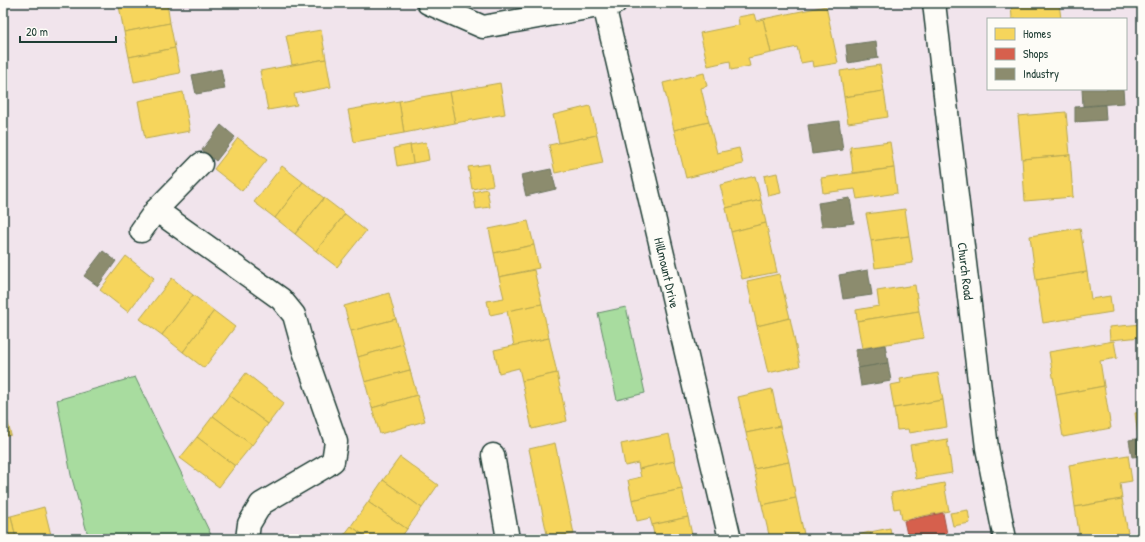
<svg xmlns="http://www.w3.org/2000/svg" width="1145" height="542" font-family="'Patrick Hand',sans-serif">
<rect width="100%" height="100%" fill="#f1e4ec"/>
<filter id="ink" filterUnits="userSpaceOnUse"><feTurbulence type="fractalNoise" baseFrequency=".025" numOctaves="2"/><feDisplacementMap in="SourceGraphic" scale="8" xChannelSelector="R" yChannelSelector="G"/><feConvolveMatrix kernelMatrix="1 2 1 2 8 2 1 2 1" color-interpolation-filters="sRGB"/></filter>
<g filter="url(#ink)">
<g fill="#a8dc9f" stroke="#648c6a">
<polygon points="626,307 645,393 617,400 598,313"/>
<polygon points="135,377 213,539 89,539 71,475 57,400"/>
</g>
<g fill="#f6d55c" stroke="#b6a750">
<polygon points="137,3 167,3 170,23 124,32 119,6"/>
<polygon points="287,3 313,3 287,7"/>
<polygon points="1011,3 1059,3 1061,19 1012,19"/>
<polygon points="826,6 838,63 813,67 812,61 801,63 797,47 771,53 763,19"/>
<polygon points="754,14 756,21 763,19 771,53 748,58 750,66 731,70 730,61 708,66 700,33 739,25 738,17"/>
<polygon points="170,23 175,48 129,57 124,32"/>
<polygon points="321,30 326,59 292,65 286,36"/>
<polygon points="175,48 180,73 134,82 129,57"/>
<polygon points="326,59 331,87 294,94 297,105 268,110 260,71"/>
<polygon points="880,65 884,91 844,97 840,71"/>
<polygon points="704,73 707,86 701,88 709,122 674,130 663,83"/>
<polygon points="500,83 505,114 455,123 449,92"/>
<polygon points="884,91 888,117 848,123 844,97"/>
<polygon points="183,92 190,131 145,139 138,101"/>
<polygon points="449,92 455,123 404,133 399,101"/>
<polygon points="399,101 404,133 354,142 348,110"/>
<polygon points="590,106 597,135 559,143 553,115"/>
<polygon points="1066,112 1070,155 1022,159 1018,116"/>
<polygon points="709,122 717,153 739,148 743,164 686,178 674,130"/>
<polygon points="597,135 603,163 555,173 549,145"/>
<polygon points="238,138 267,160 242,191 214,169"/>
<polygon points="426,142 429,160 413,163 410,145"/>
<polygon points="890,142 894,168 853,173 850,147"/>
<polygon points="410,145 413,163 397,166 394,148"/>
<polygon points="1070,155 1073,197 1025,201 1022,159"/>
<polygon points="489,164 493,185 472,189 468,167"/>
<polygon points="282,166 303,182 275,218 254,202"/>
<polygon points="894,168 897,193 857,199 855,189 823,193 821,178"/>
<polygon points="777,173 781,193 768,196 764,176"/>
<polygon points="755,176 761,200 726,208 720,185"/>
<polygon points="303,182 324,198 295,234 275,218"/>
<polygon points="487,189 490,207 476,209 473,192"/>
<polygon points="324,198 345,214 316,251 295,234"/>
<polygon points="761,200 766,223 731,232 726,208"/>
<polygon points="905,209 909,236 871,241 866,214"/>
<polygon points="345,214 366,231 337,267 316,251"/>
<polygon points="528,221 534,245 494,253 489,229"/>
<polygon points="766,223 777,272 742,279 731,232"/>
<polygon points="1080,228 1087,272 1036,280 1030,236"/>
<polygon points="909,236 913,263 875,268 871,241"/>
<polygon points="534,245 539,268 499,277 494,253"/>
<polygon points="126,256 154,278 128,312 100,290"/>
<polygon points="534,270 542,304 490,315 487,301 504,298 499,277"/>
<polygon points="1087,272 1091,299 1110,296 1112,312 1043,323 1036,280"/>
<polygon points="779,274 790,318 757,326 747,281"/>
<polygon points="172,278 193,295 162,335 140,319"/>
<polygon points="915,285 919,311 857,321 856,310 879,306 877,291"/>
<polygon points="389,293 396,319 351,331 344,306"/>
<polygon points="193,295 214,311 183,352 162,335"/>
<polygon points="542,304 549,338 514,346 507,311"/>
<polygon points="214,311 235,327 204,368 183,352"/>
<polygon points="919,311 924,338 862,348 857,321"/>
<polygon points="790,318 800,366 768,373 757,326"/>
<polygon points="396,319 403,344 358,357 351,331"/>
<polygon points="1142,324 1142,337 1110,340 1109,327"/>
<polygon points="549,338 557,373 522,381 519,368 499,373 494,350"/>
<polygon points="1114,341 1117,358 1100,361 1104,386 1056,395 1049,352"/>
<polygon points="403,344 410,370 365,382 358,357"/>
<polygon points="410,370 417,395 372,408 365,382"/>
<polygon points="246,373 284,403 268,424 229,395"/>
<polygon points="557,373 567,421 532,429 522,381"/>
<polygon points="938,373 943,400 894,408 890,385 901,383 900,379"/>
<polygon points="1104,386 1111,428 1063,437 1056,395"/>
<polygon points="772,389 780,426 746,433 738,397"/>
<polygon points="229,395 268,424 252,445 213,416"/>
<polygon points="417,395 425,421 380,434 372,408"/>
<polygon points="943,400 947,427 909,433 908,429 897,430 894,408"/>
<polygon points="3,407 4,407 11,435 3,437"/>
<polygon points="1142,412 1142,435 1138,436 1135,413"/>
<polygon points="213,416 252,445 235,466 197,437"/>
<polygon points="780,426 789,462 754,469 746,433"/>
<polygon points="669,434 675,461 639,469 638,463 625,466 621,444"/>
<polygon points="197,437 235,466 219,487 180,458"/>
<polygon points="947,439 952,473 916,479 910,445"/>
<polygon points="555,443 574,534 548,539 529,449"/>
<polygon points="1128,455 1132,481 1120,483 1122,499 1075,507 1069,465"/>
<polygon points="400,457 438,485 422,508 383,480"/>
<polygon points="675,461 682,489 632,500 628,480 641,477 639,469"/>
<polygon points="789,462 796,498 762,505 754,469"/>
<polygon points="383,480 422,508 407,529 368,502"/>
<polygon points="944,483 949,511 902,520 900,508 894,509 891,493"/>
<polygon points="682,489 688,517 652,525 650,518 637,521 632,500"/>
<polygon points="796,498 804,534 780,539 770,539 762,505"/>
<polygon points="1122,499 1129,539 1080,539 1075,507"/>
<polygon points="368,502 407,529 400,539 369,539 351,526"/>
<polygon points="44,507 52,539 16,539 11,516"/>
<polygon points="968,510 970,523 953,526 950,513"/>
<polygon points="11,516 16,539 3,539 3,518"/>
<polygon points="688,517 693,539 655,539 652,525"/>
<polygon points="351,526 369,539 341,539"/>
<polygon points="890,528 892,539 872,539 870,532"/>
<polygon points="870,532 872,539 858,539 857,535"/>
<polygon points="836,535 837,539 818,539"/>
</g>
<polygon fill="#d6604d" stroke="#9f5646" points="943,513 948,539 908,539 904,521"/>
<g fill="#8c8c6e" stroke="#6b745d">
<polygon points="876,41 878,58 848,63 846,45"/>
<polygon points="221,69 225,89 196,94 192,75"/>
<polygon points="1082,89 1123,89 1124,103 1083,106"/>
<polygon points="1105,105 1106,120 1075,122 1075,107"/>
<polygon points="839,121 843,150 812,154 808,125"/>
<polygon points="221,125 235,137 216,161 202,150"/>
<polygon points="551,169 556,189 526,196 521,175"/>
<polygon points="850,198 854,223 822,227 818,203"/>
<polygon points="103,251 116,261 98,286 84,276"/>
<polygon points="868,270 872,295 843,299 839,275"/>
<polygon points="885,345 888,363 858,368 855,350"/>
<polygon points="888,363 891,381 861,386 858,368"/>
<polygon points="1142,438 1142,456 1132,457 1129,440"/>
</g>
<g fill="none" stroke-linecap="round" stroke-linejoin="round">
<g stroke="#1f3d34" stroke-width="25">
<g id="street">
<polyline points="428,3 483,27 615,3"/>
<path id="s1" d="M934 3 987 448 1005 539"/>
<path id="s2" d="M604 5 730 539"/>
<polyline points="156,210 281,299 294,315 304,351 336,442 333,461 326,466 261,504 249,524 247,539"/>
<polyline points="141,231 156,210 201,164"/>
<polyline points="493,455 508,539"/>
</g>
</g>
<use href="#street" stroke="#fdfcf7" stroke-width="22"/>
</g>
</g>
<g text-anchor="middle" dominant-baseline="central" stroke-width="4" stroke-linejoin="round" paint-order="stroke">
<g font-size="13" fill="#1f3d34" stroke="#fdfcf7">
<text stroke="none"><textPath href="#s2" startOffset="275">Hillmount Drive</textPath></text>
<text stroke="none"><textPath href="#s1" startOffset="270">Church Road</textPath></text>
</g>
</g>
<rect width="1145" height="542" fill="none" stroke="#fdfcf7" stroke-width="16"/>
<rect x="8" y="8" width="1129" height="526" fill="none" stroke="#1f3d34" stroke-width="1.5" filter="url(#ink)"/>
<rect x="987" y="18" width="140" height="72" fill="#fdfcf7" stroke="#a4b0a9"/>
<rect x="995" y="28" width="20" height="12" fill="#f6d55c" stroke="#a4b0a9"/>
<text x="1023" y="38" font-size="12" fill="#1f3d34">Homes</text>
<rect x="995" y="48" width="20" height="12" fill="#d6604d" stroke="#a4b0a9"/>
<text x="1023" y="58" font-size="12" fill="#1f3d34">Shops</text>
<rect x="995" y="68" width="20" height="12" fill="#8c8c6e" stroke="#a4b0a9"/>
<text x="1023" y="78" font-size="12" fill="#1f3d34">Industry</text>
<path d="M20 36v6h96v-6" fill="none" stroke="#1f3d34" stroke-width="2"/>
<text x="26" y="36" font-size="12" fill="#1f3d34" stroke="#fdfcf7" stroke-width="3" paint-order="stroke">20 m</text>
</svg>
